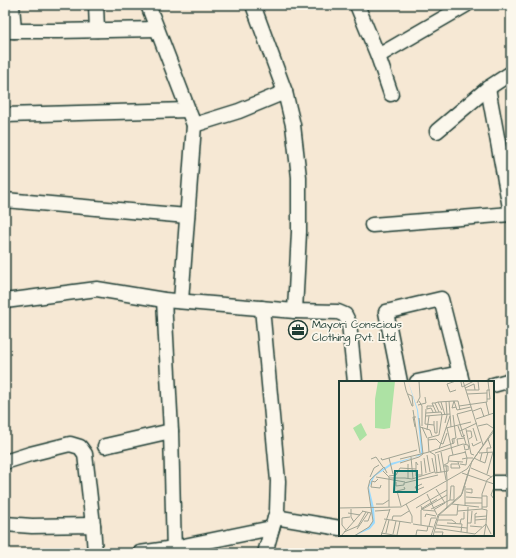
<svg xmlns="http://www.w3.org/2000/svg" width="516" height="558" font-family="'Architects Daughter',sans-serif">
<rect width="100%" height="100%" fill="#f6e8d4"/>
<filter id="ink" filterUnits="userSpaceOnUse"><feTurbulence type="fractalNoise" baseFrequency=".025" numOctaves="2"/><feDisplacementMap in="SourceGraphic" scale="8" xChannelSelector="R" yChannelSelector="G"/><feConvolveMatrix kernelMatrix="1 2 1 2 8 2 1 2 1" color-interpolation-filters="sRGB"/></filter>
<g filter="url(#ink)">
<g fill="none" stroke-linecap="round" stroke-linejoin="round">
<g stroke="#1f3d34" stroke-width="17">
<g id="minor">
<polyline points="12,5 14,31"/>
<polyline points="96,5 97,30"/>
<polyline points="148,5 194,125 181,301"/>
<polyline points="253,5 285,92 293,125 299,177 299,232 295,311"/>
<polyline points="357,5 378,56 466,5"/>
<polyline points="5,31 58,31 157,29"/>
<polyline points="378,56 391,94"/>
<polyline points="488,88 511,213"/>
<polyline points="5,115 188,110"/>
<polyline points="194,125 239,111 285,92"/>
<polyline points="437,131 488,88 511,73"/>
<polyline points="5,200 187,216"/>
<polyline points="372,225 511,214"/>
<polyline points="164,300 171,431 174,553"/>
<polyline points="5,301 97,289 164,300 295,311 338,312 345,315 349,323 355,382"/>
<polyline points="262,308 278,481 277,511 265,553"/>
<polyline points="400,382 386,312 441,299 462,382"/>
<polyline points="417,382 460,373"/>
<polyline points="493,385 511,380"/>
<polyline points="105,446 171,431"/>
<polyline points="5,462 30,454 70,444 80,447 85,454 93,525"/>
<polyline points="493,483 506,483 511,482"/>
<polyline points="275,517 340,528"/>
<polyline points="5,524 32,526 93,525 95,553"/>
<polyline points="140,553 174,548 272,528"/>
</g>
</g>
<use href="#minor" stroke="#fbf7ec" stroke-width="14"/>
</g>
</g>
<defs>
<g id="office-ring" transform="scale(1)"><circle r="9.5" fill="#fbf7ec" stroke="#1f3d34" stroke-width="1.5"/><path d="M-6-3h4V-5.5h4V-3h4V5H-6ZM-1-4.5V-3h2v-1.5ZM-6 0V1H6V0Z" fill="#1f3d34"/></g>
</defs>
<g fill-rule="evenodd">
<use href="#office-ring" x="298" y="330"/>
</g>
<g text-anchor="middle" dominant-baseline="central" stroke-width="3.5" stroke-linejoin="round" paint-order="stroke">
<g font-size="11" fill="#1f3d34" stroke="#fbf7ec" text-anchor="start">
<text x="312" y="324">Mayori Conscious<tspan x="312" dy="13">Clothing Pvt. Ltd.</tspan></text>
</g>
</g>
<g transform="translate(339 381)">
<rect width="155" height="155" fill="#f6e8d4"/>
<path d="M39 0H56L51 47 45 48 36 47V18ZM22 42 28 54 21 60 14 47Z" fill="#ade2a4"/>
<path d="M69 0 79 29 84 72 82 74 53 84 36 95 30 106 35 127 36 142 31 148 15 155 30 146 34 140 29 106 34 95 52 82 76 76 82 72 78 29Z" fill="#9cdafd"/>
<path fill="none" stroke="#a0a494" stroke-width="1" d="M65 0 67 9 73 25H74L73 15 69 13M124 0 144 64M122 1 123 6 135 0M126 7 135 3 136 9M117 9 111 11 108 3 117 0M127 9H140L139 0M128 13 148 12M148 18H151L149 0M80 20 83 25V45M110 20 112 46M99 21 96 22 100 31M102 21 106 34M147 21 150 34M78 22 81 16 80 0M96 22H93L97 31M79 24 87 22 86 16M120 25 148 21V9H151M117 26 113 27 115 20H119L121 29M87 28 86 43 95 44V40M74 29 81 72M103 29 99 21 115 20 118 29 132 26M134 30 142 27 145 36M94 31 92 27 88 28V25H95M87 32 102 31 103 34M118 33 127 63M118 33 133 29M87 35 111 33M137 38 155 32M106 42 108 34 107 21M95 44 96 52H98V40M119 45 123 56 126 54M139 45 148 43 154 47M76 46 74 36H77M81 46 91 49 93 55M83 46 88 57M107 47 132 41M108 47 114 74M134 47 138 60M127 48 132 73 135 74M88 49 90 35M121 50 138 42M128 50H132L133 56 130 58M100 54 89 57 90 71 115 62V58M100 54 103 34M89 59 97 58 101 62M101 62 104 63 108 52M133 62 134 65 142 61M114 63 113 58 117 57 114 34M119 64 118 58 126 57M100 68 111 35M91 71 96 74 98 92M102 71 107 99M148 71V67H152L149 58M96 72 124 63 129 64 130 68 126 69 125 64M140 72 155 71M99 73 102 91M88 74 91 91M72 76 74 98M42 77 43 79 78 69M50 77 54 93M85 77 87 92M93 77 96 92 109 90V85H105M135 77 141 80 143 72M32 78 37 76 44 86M61 78 90 71M123 78 128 77 126 70M110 80 124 81M141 80 146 82 149 71M119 81 121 87H112V83H119M61 82 80 76 84 73 80 37M69 83V98M121 83 127 84 128 77H134M105 84 109 82 110 75 127 71M107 84 108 99M132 87 153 96M44 90 50 96V126M123 92 155 103M148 93 154 71M77 94H83L82 80M50 95 57 94 61 87 77 88M77 95V81L79 84M31 96 35 87 40 84M37 96 66 101M50 97H66M66 97 73 98 95 91M39 98 36 101 33 100 32 106 41 107 42 104M108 99V127M57 101V105L65 104V102M65 102 99 94M83 103 76 106 78 109 85 106M126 105V124M155 106 152 114 155 118M127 108H133V112L127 111M88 113 98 134M127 116 143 117M91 119 108 109M126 122H143M37 123H44L50 119M67 123 73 135V142M113 123 140 126M62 125 58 110 66 108 65 106M82 125 84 129 96 130M143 126H148V115H143M0 127 62 126 128 88 155 48M77 127 90 119M12 128V136L15 141M82 128 98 118M92 128 111 119 112 105H115V119H111M96 128 106 122 97 108M23 130 32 132 29 140H25M36 130 51 129M119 130 143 128M9 132 21 134M100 134H118L119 123M86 136 87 133 97 135M136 136 148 135M45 138 72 142M53 139 54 135H62L70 130M99 139H113L117 142M136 139 148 138M108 142 123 143 122 151M128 142H132L133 130M74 143 94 146M121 143 122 138H125V131M136 143V133L138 132M82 144V129L108 114M98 144 128 147M90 145 92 137H97M131 145 143 146M96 147 136 153 147 143 148 129 143 128V113L148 99 155 94M18 148 29 132M7 149 3 144V137L11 136M5 151 19 145 27 131M96 151H104L103 155M42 152 61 155M47 152 50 139M128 152 129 126M54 153 57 140M58 154 61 140M77 154 78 149 88 150 89 145M2 155 24 130M15 155 30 146 34 140 29 107 31 99 45 86 48 92M42 155 51 128M92 155 99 134 123 113 133 80 155 50M94 155 100 134 122 115 130 89M145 155 147 143 152 153"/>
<path fill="#0f766e" fill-opacity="0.15" stroke="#0f766e" stroke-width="2" d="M56 90H78V111H55Z"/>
<rect width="155" height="155" fill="none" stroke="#1f3d34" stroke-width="2"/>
</g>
<rect width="516" height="558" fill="none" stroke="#fbf7ec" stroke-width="20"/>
<rect x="10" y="10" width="496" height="538" fill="none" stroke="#1f3d34" stroke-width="1.5" filter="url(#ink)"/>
</svg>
